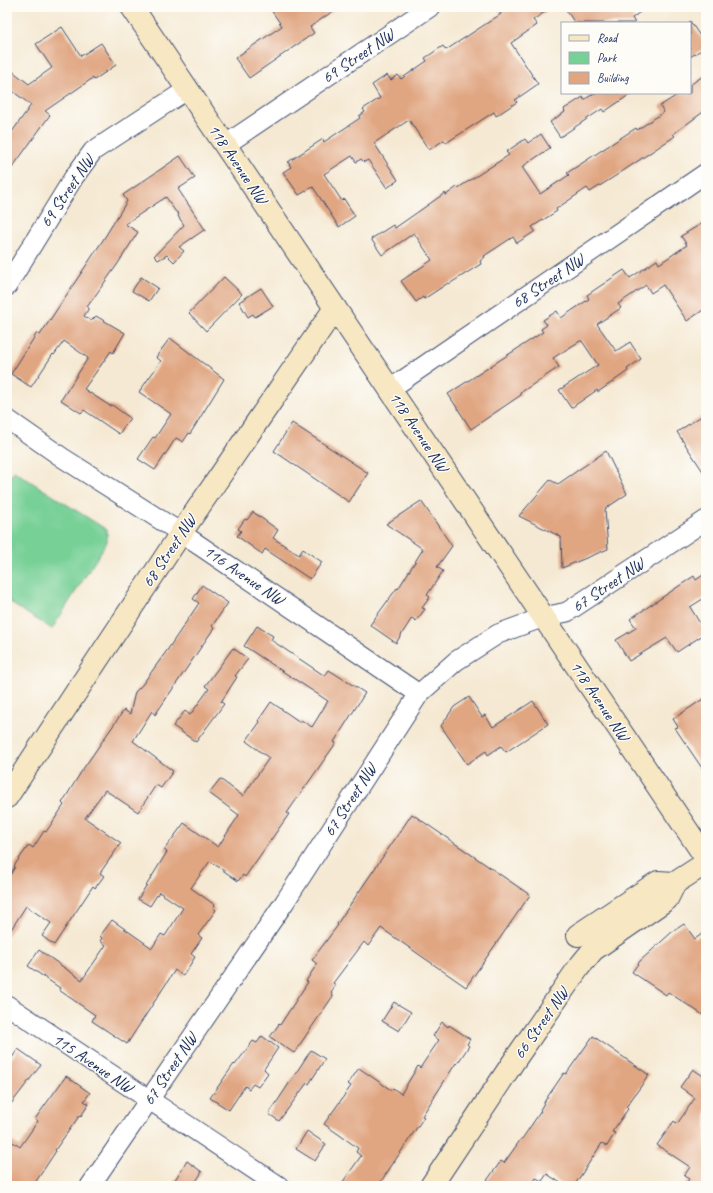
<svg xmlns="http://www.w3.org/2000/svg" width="713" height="1193" font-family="Caveat,sans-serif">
<rect width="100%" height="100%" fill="#fdfcf7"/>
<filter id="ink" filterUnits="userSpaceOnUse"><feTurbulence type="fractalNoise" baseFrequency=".025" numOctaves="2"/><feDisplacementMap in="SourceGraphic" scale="8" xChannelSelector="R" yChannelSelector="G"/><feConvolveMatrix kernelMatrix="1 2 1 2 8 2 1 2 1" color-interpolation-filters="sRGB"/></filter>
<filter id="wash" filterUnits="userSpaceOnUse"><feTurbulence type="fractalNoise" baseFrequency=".012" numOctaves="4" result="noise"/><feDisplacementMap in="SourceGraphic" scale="16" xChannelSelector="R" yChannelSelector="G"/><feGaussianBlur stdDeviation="0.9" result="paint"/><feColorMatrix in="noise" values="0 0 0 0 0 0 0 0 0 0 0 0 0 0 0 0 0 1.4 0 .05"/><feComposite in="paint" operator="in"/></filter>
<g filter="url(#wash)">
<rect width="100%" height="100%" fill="#f5e9d3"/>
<polygon fill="#77d096" stroke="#49807a" points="14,471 107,530 107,542 52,629 12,604 7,597 7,482"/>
<g id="blocks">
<g fill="#e0a581">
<polygon points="269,7 339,7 310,27 314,33 249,78 235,58 282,26"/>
<polygon points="496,7 552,7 533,20 537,25 511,43 538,84 515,100 517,102 496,116 494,112 446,143 444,140 429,150 409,120 374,143 398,180 387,188 368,160 364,162 361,159 356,162 352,156 324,174 342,201 344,199 355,216 339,227 313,187 299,195 283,172 291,167 288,162 323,139 324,142 360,118 359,116 365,112 363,109 380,98 372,85 387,75 391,80 398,75 401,79 427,61 425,58 443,46 446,50 501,14"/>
<polygon points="564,7 647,7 632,18 635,23 575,23"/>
<polygon points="690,21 706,45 706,47 690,57"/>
<polygon points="62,27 81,56 101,43 116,65 94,80 93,78 45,111 50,115 7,175 7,139 31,105 7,87 7,67 29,84 52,68 36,44"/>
<polygon points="706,74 706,110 673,134 675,136 617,175 590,192 587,188 556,209 557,211 532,227 535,231 534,232 517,243 513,237 484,256 485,257 480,261 481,264 449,284 448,283 424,299 423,297 416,302 401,281 432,260 414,233 382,255 371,239 393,225 395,228 445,193 446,195 457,187 458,188 509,155 506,152 525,139 528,143 541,134 550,148 522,167 540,194 569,175 567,173 622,137 636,128 637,130 664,112 660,106 680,93 690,93 690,85"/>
<polygon points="592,93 632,93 604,112 602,109 560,137 550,122 565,112 564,109 583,97 584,100 593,94"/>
<polygon points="180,156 195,178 178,189 206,231 204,230 179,247 184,251 174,262 167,255 158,260 154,256 184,225 178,216 179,214 175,211 166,197 125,224 138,232 117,265 87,307 89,308 84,316 91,321 96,316 125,333 113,353 111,351 84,389 110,406 112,405 130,418 119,434 84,410 81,413 61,400 88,358 64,341 54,355 53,354 31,387 11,374 37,333 40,335 103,240 127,201 123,195"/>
<polygon points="706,221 706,308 687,321 663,285 651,293 646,285 618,304 621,308 597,324 616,351 630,342 641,359 627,369 628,371 598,392 597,390 571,408 559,390 598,365 582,341 580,341 553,358 559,367 520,393 521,395 471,429 448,394 543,332 541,329 547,325 543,320 557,311 561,318 589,299 587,295 624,270 630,278 657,260 659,264 687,245 681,236"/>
<polygon points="141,277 158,288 149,301 132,291"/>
<polygon points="224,277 242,294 206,331 189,313"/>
<polygon points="261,288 273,306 255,317 253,314 248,317 239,302"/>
<polygon points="170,338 224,379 190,434 189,433 183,442 176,438 155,470 138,459 153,437 155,438 171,414 139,392 161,361 156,357"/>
<polygon points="706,413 706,476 677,432"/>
<polygon points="292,423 368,473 349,502 274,451"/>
<polygon points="606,451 627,494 605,509 608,549 562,568 561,537 519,516 550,480 558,484"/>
<polygon points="421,501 452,546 437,567 443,571 427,595 430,597 422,608 425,609 416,621 412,618 396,643 370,625 397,588 398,589 423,549 386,524"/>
<polygon points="253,512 278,530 273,538 299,555 303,549 322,562 310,579 265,549 262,554 237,536 241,531 238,529 245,519 247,520"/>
<polygon points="706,573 706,597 690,607 706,633 677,652 667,638 629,661 616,640 636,628 630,619 694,576 696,580"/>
<polygon points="202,585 228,603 212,626 214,628 155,715 152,711 133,741 173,771 161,788 156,785 138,812 105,790 85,818 121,843 100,873 104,876 95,888 93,886 54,945 42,936 51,923 26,906 7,936 7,880 15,867 14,866 29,845 33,848 44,831 46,832 64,805 62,803 83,769 124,710 130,714 135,692 142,685 168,649 199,603 193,599"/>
<polygon points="257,626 273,636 271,640 325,676 329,670 365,693 334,742 336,743 287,813 289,814 245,877 243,875 238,881 210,861 191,888 215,905 213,908 216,910 198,935 202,938 191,954 195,957 183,976 175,970 127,1044 92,1021 95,1015 59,990 60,988 28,966 39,950 82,980 106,945 100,941 102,938 100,936 112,920 152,948 161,934 165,936 183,908 159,892 150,906 138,899 167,852 164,850 184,823 218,847 239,815 209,793 220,779 243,796 269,758 246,741 260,722 258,721 271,702 300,722 301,720 312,727 328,701 244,646"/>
<polygon points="233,648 248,659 235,676 237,677 221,702 224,704 196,742 173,726 185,711 190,715 209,689 205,686"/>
<polygon points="469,697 482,717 485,715 493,727 533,701 548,724 506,752 501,746 488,755 486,751 467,764 441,726 454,707"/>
<polygon points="706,697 706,774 675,728 678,727 673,719"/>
<polygon points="412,814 530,895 466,987 381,928 368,946 364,942 333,983 336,985 331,992 333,996 294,1053 270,1037 279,1024 280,1025 308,982 306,981 317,964 312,960 338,925 337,924"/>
<polygon points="684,924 695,939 706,931 706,1017 668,992 666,995 632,972 640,961 672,932"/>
<polygon points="394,1002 411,1012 399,1031 382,1021"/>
<polygon points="442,1022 448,1027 449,1025 470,1039 467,1044 469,1046 457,1064 456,1063 422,1116 424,1117 378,1186 340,1186 361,1156 356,1152 358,1148 324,1124 351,1086 348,1084 359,1068 391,1090 393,1088 401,1094 418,1066 420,1068 439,1040 433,1036"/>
<polygon points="262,1036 278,1048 264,1069 268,1073 258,1087 253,1084 249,1089 245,1086 229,1110 210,1098 234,1064 235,1065 253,1041 257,1043"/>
<polygon points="593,1036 649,1075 626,1107 628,1109 612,1132 615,1133 607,1146 602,1143 574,1186 565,1186 547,1174 542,1181 536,1178 531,1186 483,1186 501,1161 504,1163 521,1139 522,1139 541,1111 540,1110 546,1099 564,1073 566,1074"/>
<polygon points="18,1049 41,1065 7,1109 7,1065"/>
<polygon points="311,1050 325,1059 309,1084 307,1083 279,1121 269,1114"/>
<polygon points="693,1069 706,1078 706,1186 684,1186 689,1179 684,1176 690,1167 657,1145 674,1121 677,1124 695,1098 680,1087"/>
<polygon points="66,1076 90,1093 84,1101 89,1104 81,1116 80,1115 55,1150 56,1151 33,1186 7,1186 7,1138 20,1147 38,1121 35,1119"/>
<polygon points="307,1131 326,1144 315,1161 296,1149"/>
<polygon points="187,1161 202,1172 193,1186 171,1186"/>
</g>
</g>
</g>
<g filter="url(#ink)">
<use href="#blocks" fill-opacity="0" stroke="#3c4b70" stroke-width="1"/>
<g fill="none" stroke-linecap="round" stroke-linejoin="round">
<g stroke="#3c4b70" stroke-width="21">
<g id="street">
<polyline points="225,145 430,7"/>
<polyline points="7,286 74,177 93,151 188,89"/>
<polyline points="390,389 706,173"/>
<polyline points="7,419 63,458 181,533 419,694"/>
<polyline points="7,1005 279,1186"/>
<polyline points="90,1186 284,903 419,694 456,661 498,634 544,617 567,612 706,520"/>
</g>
</g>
<g stroke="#3c4b70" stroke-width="24">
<g id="secondary">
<polyline points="132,7 706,858"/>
<polyline points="7,797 181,533 335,308"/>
<polyline points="578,935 658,882 675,883"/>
<polyline points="431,1186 516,1058 579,967 593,950 667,899 675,883 706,863"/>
</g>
</g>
<use href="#street" stroke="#fff" stroke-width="19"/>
<use href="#secondary" stroke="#f7e8c3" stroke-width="22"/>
</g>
</g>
<g text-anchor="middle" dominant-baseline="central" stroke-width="3" stroke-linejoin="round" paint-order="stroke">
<g font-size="17" fill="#1b2f5e" stroke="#fdfcf7">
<text transform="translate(358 56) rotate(-34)">69 Street NW</text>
<text transform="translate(238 164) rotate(56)">118 Avenue NW</text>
<text transform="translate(67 191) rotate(-56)">69 Street NW</text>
<text transform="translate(548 281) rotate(-34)">68 Street NW</text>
<text transform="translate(419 432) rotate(56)">118 Avenue NW</text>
<text transform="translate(169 551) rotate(-56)">68 Street NW</text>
<text transform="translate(244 575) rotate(34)">116 Avenue NW</text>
<text transform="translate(608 585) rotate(-34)">67 Street NW</text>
<text transform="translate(600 701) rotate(56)">118 Avenue NW</text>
<text transform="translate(350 800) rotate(-57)">67 Street NW</text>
<text transform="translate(541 1023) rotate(-55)">66 Street NW</text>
<text transform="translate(93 1063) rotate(34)">115 Avenue NW</text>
<text transform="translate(170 1069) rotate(-56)">67 Street NW</text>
</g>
</g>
<rect width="713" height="1193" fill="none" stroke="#fdfcf7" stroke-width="24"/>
<rect x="561" y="22" width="130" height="72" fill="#fdfcf7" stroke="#a3aaba"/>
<rect x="569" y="35" width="20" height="6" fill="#f7e8c3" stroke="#a3aaba"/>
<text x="597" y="42" font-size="12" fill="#1b2f5e">Road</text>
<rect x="569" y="52" width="20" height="12" fill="#77d096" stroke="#a3aaba"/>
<text x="597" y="62" font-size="12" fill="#1b2f5e">Park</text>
<rect x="569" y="72" width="20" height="12" fill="#e0a581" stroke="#a3aaba"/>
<text x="597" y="82" font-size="12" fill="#1b2f5e">Building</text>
</svg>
